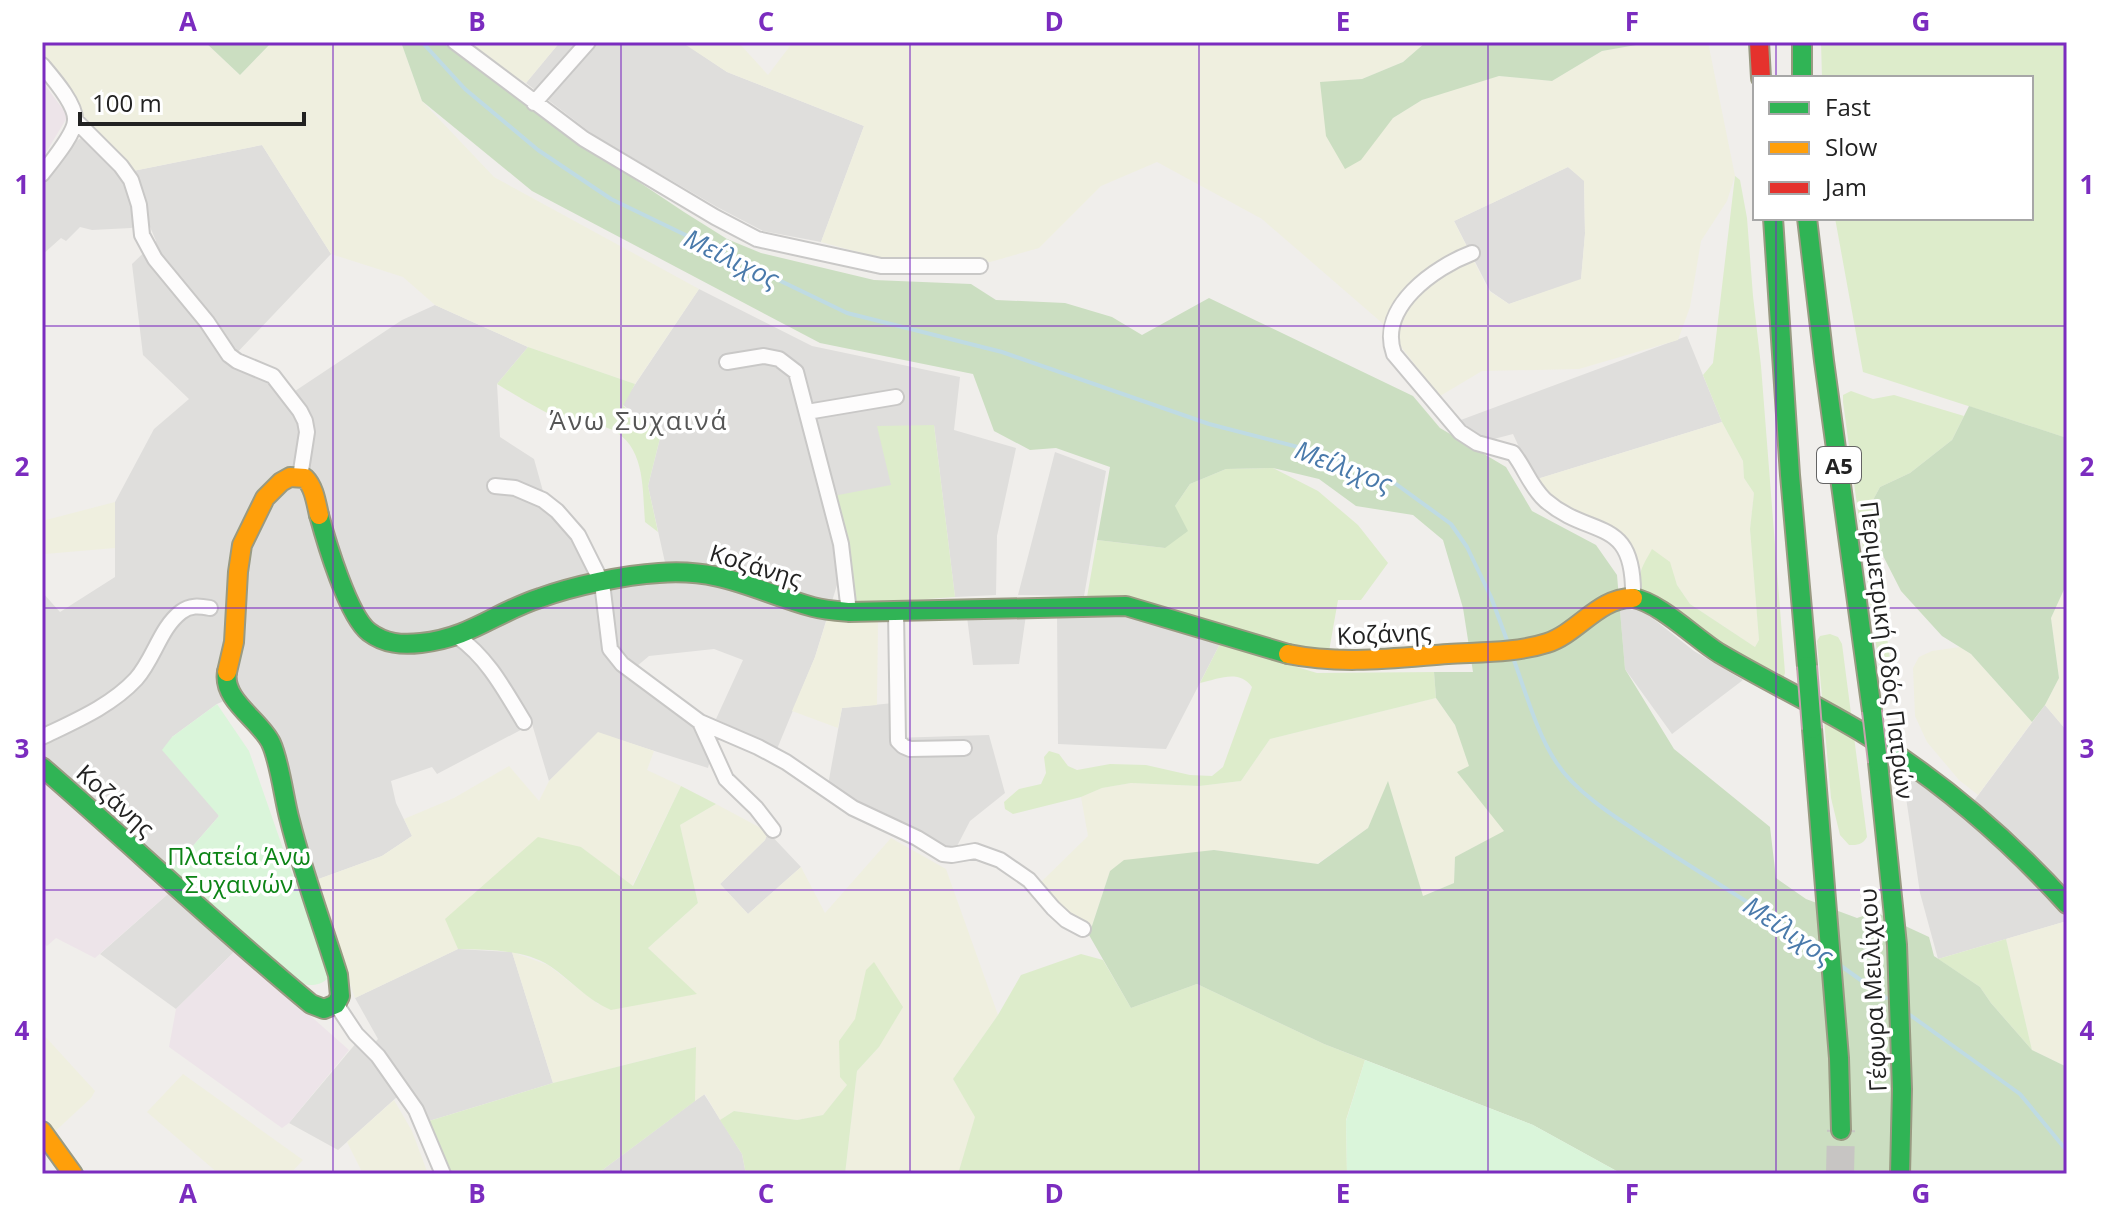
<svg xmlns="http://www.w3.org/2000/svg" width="2109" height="1216" font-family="'Open Sans',sans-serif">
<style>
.residential{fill:#dfdedc}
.industrial{fill:#ede4e9}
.farmland{fill:#efefdf;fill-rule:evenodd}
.grass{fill:#ddeccb}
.forest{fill:#cbdec1}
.park{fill:#daf5da}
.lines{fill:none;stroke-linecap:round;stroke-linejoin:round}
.stream{stroke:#bfdbe3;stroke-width:4}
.highway-tunnel{stroke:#c7c5c3;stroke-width:28;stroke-dasharray:28 14;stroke-linecap:butt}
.street-casing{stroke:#c9c8c7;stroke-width:18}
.fast-casing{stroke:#999a82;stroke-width:22}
.slow-casing{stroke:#999a82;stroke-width:22}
.jam-casing{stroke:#999a82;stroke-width:22}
.street{stroke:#fdfcfc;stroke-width:14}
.fast{stroke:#30b455;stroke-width:18}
.slow{stroke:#ff9f0a;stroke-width:18}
.jam{stroke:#e5322d;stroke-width:18}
.fast-bridge-casing{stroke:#c5a2ac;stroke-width:22;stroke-linecap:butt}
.fast-bridge{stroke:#30b455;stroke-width:18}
.grid{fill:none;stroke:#7b2cbf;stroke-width:2;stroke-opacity:0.55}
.labels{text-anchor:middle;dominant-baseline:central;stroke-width:7;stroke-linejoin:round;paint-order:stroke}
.shield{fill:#fff;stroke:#646464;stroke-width:2}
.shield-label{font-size:22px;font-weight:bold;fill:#222}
.street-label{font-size:24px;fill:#222;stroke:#fff}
.park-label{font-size:24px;fill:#0c8416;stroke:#fff}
.water-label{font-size:26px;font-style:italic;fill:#4a7aab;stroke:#fff}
.neighbourhood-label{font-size:26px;letter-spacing:2px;fill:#555;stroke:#fff}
.neatline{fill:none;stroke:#7b2cbf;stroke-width:3}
.grid-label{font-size:26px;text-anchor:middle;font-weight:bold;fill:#7b2cbf}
</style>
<rect width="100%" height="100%" fill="#f0eeeb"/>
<!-- residential -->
<path class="residential" d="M560,42H689L687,45L727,72L864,126L821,242L763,231L717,207L595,136L526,83Z
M89,133L128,172L262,145L331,254L233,357L289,395L402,320L435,305L528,347L497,384L500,437L534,459L548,509L558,518L587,558L594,589L668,576L648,486L661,434L623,405L630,392L699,289L812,346L960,377L954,430L1016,448L997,536L996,595L955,597L934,425L891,485L831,526L839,574L837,585L815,657L777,749L716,719L743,660L714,649L649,656L630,672L689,717L713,748L708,768L598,733L549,781L532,724L437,774L432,767L391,781L396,803L412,836L382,856L313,881L294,811L279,734L237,695L217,704L172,737L219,816L171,871L42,757V592L60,612L115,577V502L154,429L189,399L143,355L132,264L156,241L148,222L131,228L92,230L80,227L66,241L61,238L42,255V188L65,151L73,143Z
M1568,167L1584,180L1585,234L1581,280L1509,304L1490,291L1454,221Z
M1687,336L1722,422L1534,480L1513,434L1490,440L1470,433L1458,421Z
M1055,452L1106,471L1084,596L1018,595Z
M1027,608L1019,664L973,665L966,609Z
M1626,609L1640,610L1646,613L1694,651L1743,680L1672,734L1625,669L1620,611Z
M1057,612L1134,613L1223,638L1166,749L1058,744Z
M894,703L893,738L989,735L1005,793L970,821L955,850L850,800L828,785L842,708Z
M2045,705L2067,731V921L1938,959L1920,893L1902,770L1962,817Z
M768,832L801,867L748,914L720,884L765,840Z
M169,893L236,950L176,1009L100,954Z
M458,949L512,952L553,1083L429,1121L408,1087L338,1150L289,1123L357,1042L366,1052L378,1039L355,998Z
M704,1094L742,1154L746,1174H597Z"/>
<!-- industrial -->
<path class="industrial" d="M42,81L68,116L42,159Z
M42,781L169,893L95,958L56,938L47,946L42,942Z
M236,950L349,1050L289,1123L282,1128L169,1047L176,1009Z"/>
<!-- farmland -->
<path class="farmland" d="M42,42H205L240,75L272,42H401L422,101L494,177L699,289L635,384L528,347L435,305L403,277L331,254L262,145L128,172L89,133L81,114L42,59Z
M479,42H560L526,83L472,50Z
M691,42H738L768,75L793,42H1426L1403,62L1362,79L1321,83L1378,135L1393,118L1422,100L1458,88L1499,76L1552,81L1602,51L1653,42H1689L1691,44L1708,42L1735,176L1727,201L1701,241L1690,307L1678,340L1579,369L1482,371L1440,396L1381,322L1262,219L1157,162L1101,186L1039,248L990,262L884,259L821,242L864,126L727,72L686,45ZM1568,167L1584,181L1585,234L1581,279L1509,304L1489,291L1454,221Z
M1722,422L1743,461L1744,478L1754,493L1750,529L1759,640L1755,647L1690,604L1677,585L1669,562L1652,550L1639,573L1633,558L1605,536L1577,526L1534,480Z
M115,502V548L45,554L42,560V521Z
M2067,583V731L2045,705L2059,678L2051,618Z
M827,619L878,620L877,705L842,708L838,728L792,711L815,657Z
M1960,647L1971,654L2032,722L1978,795L1959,780L1927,742L1915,716L1913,668L1919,657L1932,651Z
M1436,698L1455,725L1470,767L1458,773L1505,831L1455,857L1454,883L1423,896L1388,782L1368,828L1317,864L1214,850L1110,871L1089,935L1064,914L1039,884L1088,836L1081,797L1102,788L1131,783L1199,786L1241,781L1270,739Z
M598,732L654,751L647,770L681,786L632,886L581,847L446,918L458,949L355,998L313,881L382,856L412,836L404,819L454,798L509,766L539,801L549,781Z
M716,804L768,832L765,840L720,884L748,914L801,867L825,913L891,838L946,869L998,1015L953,1079L976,1117L958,1174H845L857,1071L879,1047L856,1019L839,1041L847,1085L823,1115L797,1120L734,1111L720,1120L705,1094L695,1101V1047L553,1083L512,952L548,965L598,1004L696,994L648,948L698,903L680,825Z
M2067,921V1067L2032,1050L2006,939Z
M42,1033L95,1091L91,1098L49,1137L42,1126Z
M183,1074L303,1160L290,1174H219L147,1112Z
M394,1100L412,1131L428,1174H363L347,1142Z"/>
<!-- grass -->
<path class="grass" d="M1821,42H2067V438L1863,372L1835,218H2031V78H1822Z
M1735,176L1740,180L1747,218L1753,296L1761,366L1785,673L1782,682L1777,681L1642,592C1636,573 1643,566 1652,549L1670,562L1677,585L1690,604L1755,647L1759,640L1750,529L1754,493L1744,478L1743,461L1722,422L1703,375L1713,363Z
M528,347L635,384L623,406L661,434L648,486L658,532L645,522C642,486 646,441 605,427C593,422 581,424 569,421C549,417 516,395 497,384Z
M1851,391L1873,399L1894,395L1964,416L1952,440L1910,473L1880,487L1873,500L1876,560L1891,665L1882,672L1878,659L1843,402V395Z
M934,425L955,597L857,604L851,592L833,496L891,485L877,426Z
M1273,468L1318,491L1358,525L1388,563L1361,600H1338L1328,657L1122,599L1087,597L1097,540L1165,548L1175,506L1190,484L1226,469Z
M1830,634L1838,637L1842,644L1867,837C1862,845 1858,845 1849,845L1840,835L1831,798L1817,641L1820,636Z
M1223,638L1290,665L1317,673L1434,672L1436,698L1270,739L1241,781L1199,786L1131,783L1102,788L1081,797L1013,814L1005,809L1004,802L1019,789L1041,784L1046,773L1044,757L1049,751L1059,754L1068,766L1077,770L1110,764L1146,765L1190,775L1212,776L1223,767L1252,687C1239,669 1219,679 1200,683Z
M681,786L716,804L680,825L698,903L648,948L697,994L611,1010C587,1000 571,980 550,966C523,949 489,950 458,949L445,919L538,837L581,847L633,886Z
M2006,939L2032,1050L1991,1003L1980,987L1938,959Z
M1081,954L1103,960L1131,1008L1197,984L1324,1044L1365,1060L1346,1120L1347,1174H958L975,1117L953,1079L998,1015L1021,975Z
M874,962L903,1007L879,1047L857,1071L845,1174H746L742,1154L720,1120L734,1111L797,1120L823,1115L847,1085L840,1077L839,1041L855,1019L866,970Z
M696,1047L695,1101L597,1174H449L429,1121L553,1083Z"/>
<!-- forest -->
<path class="forest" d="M205,42H272L240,75Z
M401,42H442L609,162L684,212L727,239L761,253L874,280L971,284L996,300L1065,303L1112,317L1142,335L1209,298L1413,396L1440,428L1506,467L1532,511L1596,545L1617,575L1625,669L1674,749L1770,827L1776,878L1806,899L1857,918L1875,912L1929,937L1934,956L1980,987L1991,1003L2032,1050L2067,1067V1174H1622L1533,1125L1324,1044L1197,984L1131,1008L1089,935L1110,871L1124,860L1214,850L1318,864L1368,828L1388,781L1423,896L1454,883L1455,857L1504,831L1457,772L1469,766L1455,725L1436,698L1434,672H1473L1463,608L1443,540L1413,515L1356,506L1319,479L1273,468L1226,469L1190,484L1175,506L1188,531L1165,548L1097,540L1110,467L1056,448L1030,450L994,431L973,374L820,343L532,191L422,101Z
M1426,42H1653L1602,51L1552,81L1499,76L1422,100L1393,118L1361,160L1345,169L1326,136L1320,82L1362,79L1403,62Z
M1969,406L2067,438V583L2051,618L2059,678L2045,705L2032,722L1971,654L1942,636L1901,591L1876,542L1873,500L1880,487L1910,473L1952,440Z"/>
<!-- park -->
<path class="park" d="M217,704L249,751L288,863L321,948L328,978C322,985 310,987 301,983L277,965L171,871L219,816L162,750L172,737Z
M1365,1060L1533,1125L1622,1174H1347L1346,1121Z"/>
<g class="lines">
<!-- stream -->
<path class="stream" d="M422,42L465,89L538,150L611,199L847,313L1002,352L1209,424L1325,454L1396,484L1451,524L1467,547L1491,597L1508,643
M1512,655C1525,689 1536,732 1556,762C1575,792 1615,817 1644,836C1702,875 1762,909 1818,949
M1841,966L1886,998
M1910,1015L2020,1094L2067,1151"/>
<!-- highway-tunnel -->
<path class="highway-tunnel" d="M1840,1174L1841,1130"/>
<defs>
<path id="street" d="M455,42L584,139L715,217L757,239L881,266H980
M42,65C52,77 76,104 75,120C75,134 51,162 42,174
M534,103L588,42
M75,120L121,166L131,180L139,205L142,235L155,259L207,322L229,355L237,361L273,376L300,411L305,421L307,432L300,477
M1472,253C1435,267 1377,307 1394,354L1460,432L1477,443L1513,453C1525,468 1530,486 1545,500C1591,540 1635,514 1633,598
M727,362L764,356L779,359L796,372L841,544L849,612
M807,412L896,397
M495,486L515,488L543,500L557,511L578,535L602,583L610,649L622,664L700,722L758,747L786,762L853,808L917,838L943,854L952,855L975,851L1000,860L1029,880L1053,908L1066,920L1083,929
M896,611L898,741L903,746L910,749L964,748
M458,637C488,658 505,691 524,722
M700,722L726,779L756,808L773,830
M42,737C75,721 111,706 136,679C154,659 160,628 181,612C190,605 199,606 210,608
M336,1004L356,1034L378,1056L416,1110L443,1174"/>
<path id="fast" d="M1802,42V78
M1773,218L1790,475L1807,666
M1807,218L1824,361L1872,711
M319,515C326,541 348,616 369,632C385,644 402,645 421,643C470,638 496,612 540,598C573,586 624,575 659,573C723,568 755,591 813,607C824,610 837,611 849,612L1126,606L1288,654
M1633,598C1659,602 1695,638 1719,653C1768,682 1819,706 1868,736C1942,782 2008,839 2067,904
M1812,729L1839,1058L1841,1130
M1878,762L1897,945L1902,1089L1900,1174
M42,767C132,845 219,928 311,1004L324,1009L336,1004L340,996L338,975C322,924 303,873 290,821C284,800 280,762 271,743C260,720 222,700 227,672"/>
<path id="slow" d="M1288,654C1341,665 1395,658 1448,654C1480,652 1516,653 1547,643C1578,633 1599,597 1633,598
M227,672L234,642L238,572L242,545L265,498L281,482L290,477L305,478C314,487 316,502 319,515
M42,1131L73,1174"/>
<path id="jam" d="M1759,42L1761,78"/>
</defs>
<!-- street casing -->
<use href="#street" class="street-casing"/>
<!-- fast casing -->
<use href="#fast" class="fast-casing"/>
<!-- slow casing -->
<use href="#slow" class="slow-casing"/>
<!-- jam casing -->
<use href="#jam" class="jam-casing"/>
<!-- street -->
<use href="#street" class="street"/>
<!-- fast -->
<use href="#fast" class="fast"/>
<!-- slow -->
<use href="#slow" class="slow"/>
<!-- jam -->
<use href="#jam" class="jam"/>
<defs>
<path id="fast-bridge" d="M1807,666L1812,729
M1872,711L1878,762"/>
</defs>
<!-- fast-bridge casing -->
<use href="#fast-bridge" class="fast-bridge-casing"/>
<!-- fast-bridge -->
<use href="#fast-bridge" class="fast-bridge"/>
</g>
<!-- grid -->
<path class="grid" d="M333,42V1174M621,42V1174M910,42V1174M1199,42V1174M1488,42V1174M1776,42V78M1776,218V1174M42,326H2067M42,608H2067M42,890H2067"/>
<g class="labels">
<!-- shield labels -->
<rect class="shield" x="1817" y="447" width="44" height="36" rx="6"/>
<g class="shield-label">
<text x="1839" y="465">Α5</text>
</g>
<!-- street labels -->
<g class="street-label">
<text transform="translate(756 565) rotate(17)">Κοζάνης</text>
<text transform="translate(1384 633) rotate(-3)">Κοζάνης</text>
<text transform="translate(1888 650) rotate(83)">Περιμετρική Οδός Πατρών</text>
<text transform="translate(116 800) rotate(42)">Κοζάνης</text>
<text transform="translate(1872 990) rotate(-93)">Γέφυρα Μειλίχιου</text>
</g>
<!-- park labels -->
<g class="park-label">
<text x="239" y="855">Πλατεία Άνω<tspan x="239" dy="28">Συχαινών</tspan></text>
</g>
<!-- water labels -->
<g class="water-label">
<text transform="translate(732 258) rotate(26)">Μείλιχος</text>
<text transform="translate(1344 466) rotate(21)">Μείλιχος</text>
<text transform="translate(1789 930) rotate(34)">Μείλιχος</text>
</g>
<!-- neighbourhood labels -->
<g class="neighbourhood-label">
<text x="639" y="420">Άνω Συχαινά</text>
</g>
</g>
<!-- border -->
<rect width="2109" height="1216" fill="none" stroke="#ffffff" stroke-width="88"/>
<!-- legend -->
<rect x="1753" y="76" width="280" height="144" fill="#ffffff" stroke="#a7a7a7" stroke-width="2"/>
<rect x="1769" y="102" width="40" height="12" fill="#30b455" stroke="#a7a7a7" stroke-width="2"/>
<text x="1825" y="116" font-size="24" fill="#222222">Fast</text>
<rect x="1769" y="142" width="40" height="12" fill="#ff9f0a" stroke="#a7a7a7" stroke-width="2"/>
<text x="1825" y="156" font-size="24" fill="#222222">Slow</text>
<rect x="1769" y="182" width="40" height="12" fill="#e5322d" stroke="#a7a7a7" stroke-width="2"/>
<text x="1825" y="196" font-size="24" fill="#222222">Jam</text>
<!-- scale -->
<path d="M80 112v12h224v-12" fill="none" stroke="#222222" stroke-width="4"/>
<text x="92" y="112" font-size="24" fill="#222222" stroke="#ffffff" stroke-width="6" paint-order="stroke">100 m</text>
<rect x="44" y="44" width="2021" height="1128" class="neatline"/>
<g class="grid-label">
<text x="188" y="31">A</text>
<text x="477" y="31">B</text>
<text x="766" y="31">C</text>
<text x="1054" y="31">D</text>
<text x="1343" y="31">E</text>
<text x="1632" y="31">F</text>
<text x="1921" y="31">G</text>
<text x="22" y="194">1</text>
<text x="2087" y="194">1</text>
<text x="22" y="476">2</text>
<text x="2087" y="476">2</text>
<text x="22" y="758">3</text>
<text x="2087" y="758">3</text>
<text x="22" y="1040">4</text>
<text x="2087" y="1040">4</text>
<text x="188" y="1203">A</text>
<text x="477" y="1203">B</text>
<text x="766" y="1203">C</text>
<text x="1054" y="1203">D</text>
<text x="1343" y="1203">E</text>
<text x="1632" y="1203">F</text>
<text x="1921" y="1203">G</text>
</g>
</svg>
